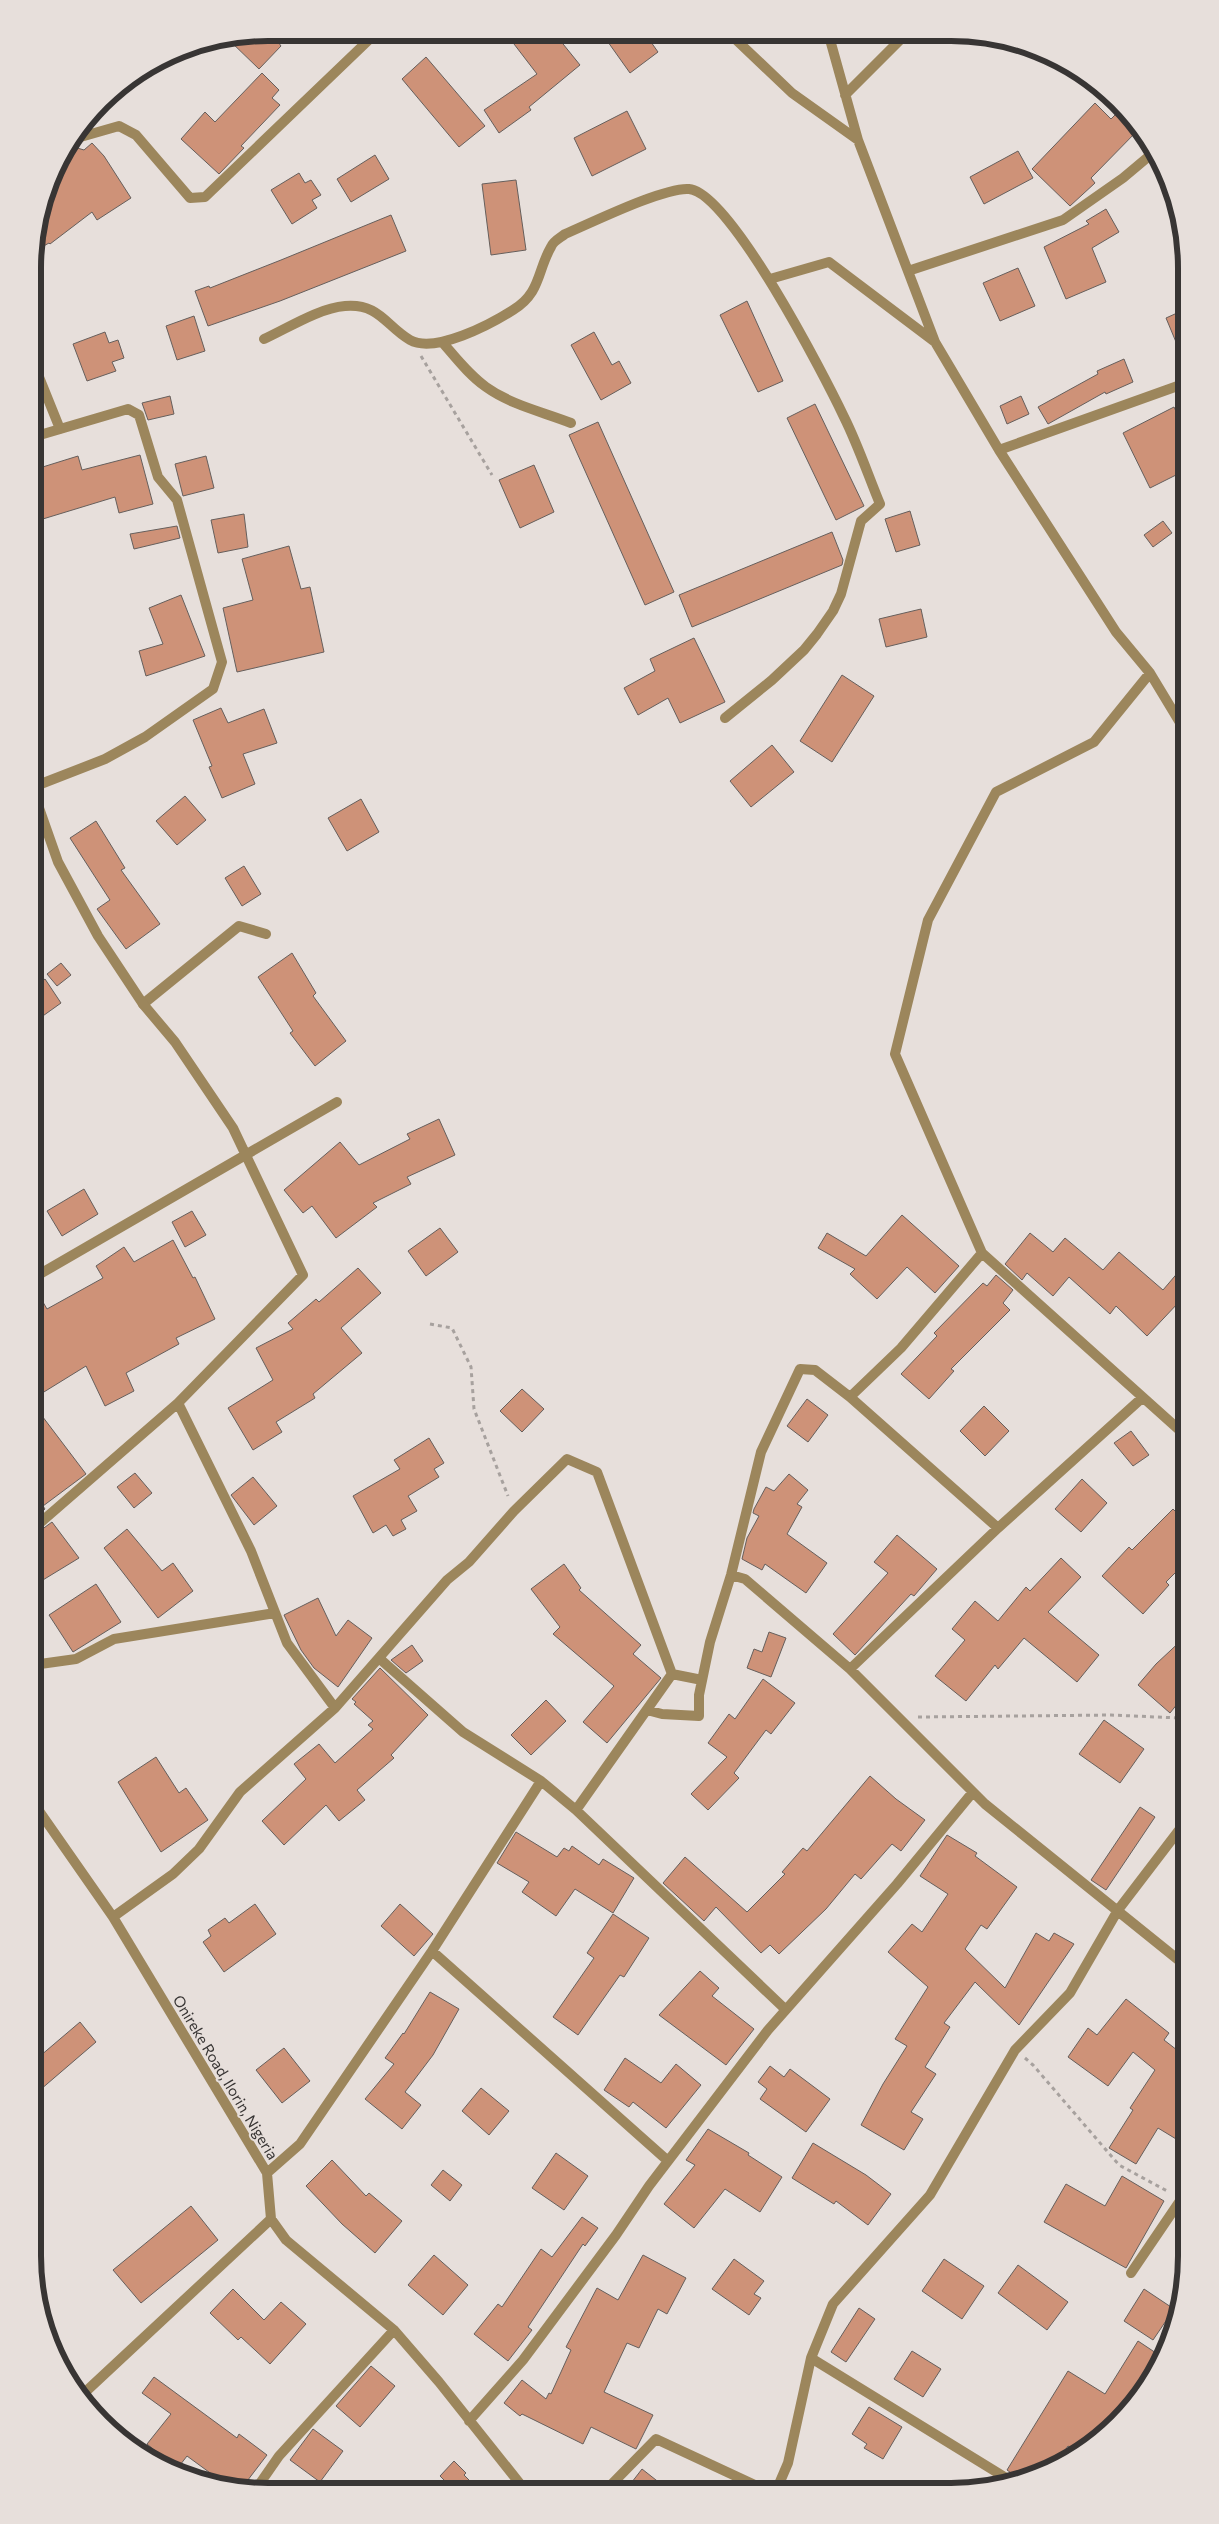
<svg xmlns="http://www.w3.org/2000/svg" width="1219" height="2524" font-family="Commissioner,sans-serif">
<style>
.building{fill:#ce9278;stroke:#665f5c}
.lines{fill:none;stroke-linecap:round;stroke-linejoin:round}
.path{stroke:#a7a19e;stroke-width:3;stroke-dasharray:4 4;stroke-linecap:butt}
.service{stroke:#9c865c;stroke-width:10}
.minor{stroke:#9c865c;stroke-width:10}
.labels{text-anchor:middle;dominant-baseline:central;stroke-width:4;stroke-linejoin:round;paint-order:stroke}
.street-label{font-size:15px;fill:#383534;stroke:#e7dfdb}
.rim{fill:none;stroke:#383534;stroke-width:6}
</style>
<rect width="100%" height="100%" fill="#e7dfdb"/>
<!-- building -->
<path class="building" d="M269,32L288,33L278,42L281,46L259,69L229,40Z
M526,34H555L580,65L529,107L531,110L499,133L484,110L537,74L514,44Z
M603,35H646L658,52L630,73Z
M426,57L485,126L459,147L402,79Z
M262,73L279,90L272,98L280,105L241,146L244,148L219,174L181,139L205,112L215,122Z
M1095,103L1111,119L1121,109L1139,129L1091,178L1095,183L1070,206L1032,169Z
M627,111L646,149L592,176L574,138Z
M92,143L104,156L131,198L97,220L92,212L50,244L49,243L33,252L57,164L74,147L84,150Z
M1018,151L1033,178L984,204L970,177Z
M375,155L389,179L351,202L337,179Z
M299,173L305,183L311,180L321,195L312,200L317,208L292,224L271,190Z
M516,180L526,250L491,255L482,184Z
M1106,209L1119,232L1092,248L1106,282L1066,299L1044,247L1089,224L1086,221Z
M391,215L406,251L280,301L208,326L195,291L209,286L210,288L281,260Z
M1018,268L1035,306L1000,321L983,283Z
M747,301L783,381L758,392L720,315Z
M1186,309V366L1166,318Z
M194,316L205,351L177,360L166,326Z
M105,332L109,343L118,340L124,358L112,362L116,371L87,381L73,344Z
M594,332L612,365L619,361L631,383L601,400L571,345Z
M1124,359L1133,382L1106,394L1105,392L1048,424L1038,407L1098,374L1097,371Z
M170,396L174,414L148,420L142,403Z
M1021,396L1029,414L1007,424L1000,406Z
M815,404L864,506L836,520L787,418Z
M1174,407L1186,432V470L1150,488L1123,433Z
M598,422L674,592L645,605L569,435Z
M140,455L153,504L119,513L115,497L33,522V470L78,456L82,470Z
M206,456L214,488L183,496L175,464Z
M534,465L554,512L520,528L499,480Z
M910,511L920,545L896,552L885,519Z
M244,514L248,547L218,553L211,520Z
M1163,521L1172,533L1153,547L1144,535Z
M177,526L180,538L134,549L130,534Z
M832,532L843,560L842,565L692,627L679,595Z
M289,546L301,589L310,587L324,652L237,672L223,608L253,600L242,559Z
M181,595L205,656L146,676L139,651L163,644L149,608Z
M921,609L927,637L886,647L879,619Z
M694,638L725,702L680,723L668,698L638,715L624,688L655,671L650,659Z
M842,675L874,696L832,762L800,741Z
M221,708L228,723L264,709L277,743L243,754L255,784L222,798L209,767L212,766L193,720Z
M772,745L794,772L751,807L730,781Z
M185,796L206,820L177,845L156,821Z
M361,799L379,832L347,851L328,818Z
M96,821L125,868L121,870L160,924L126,949L97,909L110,900L70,838Z
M244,866L261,894L242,906L225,878Z
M292,953L316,993L313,996L346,1041L315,1066L290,1033L293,1031L258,977Z
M61,963L71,975L57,986L47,974Z
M45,979L61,1003L33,1023V988Z
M439,1119L455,1155L407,1177L411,1184L373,1203L377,1207L336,1238L312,1206L303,1213L284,1190L340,1142L359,1165L410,1139L407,1134Z
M84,1189L98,1214L62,1236L47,1211Z
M192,1211L206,1235L185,1247L172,1222Z
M902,1215L959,1266L935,1293L907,1267L877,1299L850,1274L855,1269L818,1248L827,1233L866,1256Z
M440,1228L458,1252L426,1276L408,1251Z
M1030,1233L1053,1252L1065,1238L1103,1270L1119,1252L1163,1290L1186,1263V1308L1179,1302L1147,1336L1116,1306L1110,1314L1069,1277L1053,1296L1027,1273L1022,1280L1005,1264Z
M173,1240L193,1278L195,1277L215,1319L176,1338L179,1344L126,1373L134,1391L105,1406L86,1366L39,1395L33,1383V1285L47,1309L103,1278L96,1266L124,1247L134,1262Z
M358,1268L381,1293L341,1328L362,1353L313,1394L315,1398L276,1422L282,1432L253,1450L228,1408L273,1380L256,1348L293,1329L288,1323L316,1299L319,1302Z
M996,1275L1013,1290L1003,1303L1010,1310L951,1369L954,1371L929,1399L901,1374L937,1336L934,1333L983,1283L987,1286Z
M522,1389L544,1409L522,1432L500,1411Z
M807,1399L828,1415L808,1442L787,1426Z
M33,1404L86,1474L43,1506L45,1509L33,1520Z
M984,1406L1009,1431L985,1456L960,1431Z
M1131,1431L1149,1455L1133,1466L1114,1443Z
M429,1438L444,1463L434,1469L439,1477L408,1496L417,1511L401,1520L406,1529L393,1536L386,1525L373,1533L353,1496L400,1469L394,1460Z
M135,1473L152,1493L134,1508L117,1487Z
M789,1474L808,1490L797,1504L802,1507L787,1534L827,1563L806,1593L765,1564L762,1570L742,1559L747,1538L759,1516L753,1513L754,1509L766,1487L774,1491Z
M253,1477L277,1506L254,1525L231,1495Z
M1082,1479L1107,1503L1081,1532L1055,1509Z
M1173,1509L1186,1522V1562L1166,1582L1169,1585L1143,1614L1102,1576L1129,1547L1132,1550Z
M52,1522L79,1558L33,1586V1536Z
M127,1529L162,1571L173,1563L193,1591L158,1618L104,1548Z
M897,1535L937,1569L914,1596L911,1594L855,1655L833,1634L888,1573L874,1562Z
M1061,1558L1081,1577L1048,1612L1099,1655L1077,1682L1024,1638L998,1669L995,1665L966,1701L935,1676L965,1640L952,1629L975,1601L998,1621L1026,1587L1030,1591Z
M564,1564L581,1588L579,1590L641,1645L633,1654L661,1678L607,1743L583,1722L614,1686L553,1634L560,1627L531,1589Z
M96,1584L121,1622L73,1652L49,1615Z
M318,1598L336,1636L348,1620L372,1638L338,1687L314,1668L301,1650L284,1615Z
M769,1632L786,1638L771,1677L747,1668L754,1649L762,1652Z
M1186,1636V1693L1170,1713L1138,1685L1156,1664Z
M412,1645L423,1661L406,1673L391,1660Z
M380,1668L428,1715L391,1755L394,1758L357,1790L365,1800L339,1821L326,1805L284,1845L262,1821L306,1779L294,1764L319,1744L335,1763L373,1729L368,1725L373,1721L354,1704L356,1702L352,1699Z
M763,1679L795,1703L771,1734L766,1730L734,1773L739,1778L708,1810L691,1794L727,1757L708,1743L729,1714L735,1719Z
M546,1700L566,1721L531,1755L511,1735Z
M1104,1720L1144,1749L1120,1783L1079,1754Z
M156,1757L179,1793L186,1788L208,1820L161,1852L118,1782Z
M870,1776L896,1799L925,1820L901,1851L892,1844L861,1879L855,1874L826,1909L779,1954L770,1945L761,1953L716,1907L704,1921L663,1883L685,1857L747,1912L785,1874L782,1872L803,1848L807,1851Z
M1140,1807L1155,1817L1106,1890L1091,1880Z
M516,1832L557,1857L564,1848L569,1851L572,1846L599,1865L603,1859L634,1878L613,1913L575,1889L556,1916L522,1892L529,1882L497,1863Z
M947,1835L977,1853L975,1856L1017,1887L987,1929L981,1925L965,1949L1005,1988L1036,1933L1049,1941L1054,1933L1074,1944L1019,2025L975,1982L944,2023L950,2027L925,2067L936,2074L911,2112L923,2119L904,2150L861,2125L883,2084L907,2046L895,2039L928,1987L888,1952L912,1924L922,1932L948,1894L920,1876Z
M255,1904L276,1934L224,1972L203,1942L211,1936L208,1930L225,1918L229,1923Z
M400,1904L433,1934L414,1956L381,1926Z
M613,1914L649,1938L624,1977L620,1975L578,2035L553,2017L594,1958L587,1953Z
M700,1971L719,1988L712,1996L754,2029L726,2065L659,2015Z
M430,1992L459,2009L433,2055L405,2092L421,2105L402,2129L365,2099L394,2064L385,2058L403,2033L404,2034Z
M1126,1999L1169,2033L1164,2040L1186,2057V2145L1158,2128L1136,2164L1109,2148L1133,2110L1130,2108L1155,2070L1133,2052L1108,2086L1068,2057L1088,2028L1097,2035Z
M80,2022L96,2042L33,2096V2062Z
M284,2048L310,2081L282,2103L256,2070Z
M625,2058L661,2083L676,2064L701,2085L666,2128L633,2102L629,2107L604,2090Z
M770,2066L784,2077L790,2069L830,2099L806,2132L760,2099L767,2089L758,2082Z
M481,2088L509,2111L489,2135L462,2111Z
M708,2129L749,2153L748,2155L782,2177L760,2212L725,2189L694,2228L664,2204L695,2165L686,2160Z
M813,2143L866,2175L891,2194L868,2225L836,2201L834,2204L792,2178Z
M556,2153L588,2176L564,2210L532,2188Z
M332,2160L366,2196L369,2193L402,2221L375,2253L342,2224L306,2186Z
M443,2170L462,2185L450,2201L431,2185Z
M1122,2176L1164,2201L1126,2268L1044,2222L1066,2184L1105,2206Z
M191,2206L218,2240L141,2303L113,2270Z
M582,2217L598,2228L585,2246L583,2244L528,2327L532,2330L508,2361L474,2334L498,2304L502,2307L541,2249L552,2257Z
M434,2255L468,2285L443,2315L408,2285Z
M643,2255L686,2278L667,2314L658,2309L639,2348L627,2343L604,2392L653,2415L636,2449L591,2427L583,2444L522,2414L520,2416L504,2403L522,2380L546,2399L549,2393L551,2394L571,2350L566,2347L597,2288L618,2300Z
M734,2259L764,2281L754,2294L761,2298L749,2315L712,2289Z
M944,2259L984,2286L962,2319L922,2291Z
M1018,2265L1068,2302L1047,2330L998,2293Z
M233,2289L264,2320L281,2302L306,2324L270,2364L241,2337L238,2340L210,2313Z
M1144,2289L1174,2309L1153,2340L1124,2321Z
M859,2308L875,2319L846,2362L831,2352Z
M1138,2341L1162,2357L1137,2400L1082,2452L1079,2453L1068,2446L1056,2464L1026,2479L1021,2480L1007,2470L1068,2371L1105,2394Z
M912,2351L941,2369L923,2397L894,2379Z
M371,2366L395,2386L360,2427L336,2406Z
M154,2377L237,2438L239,2434L267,2455L241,2489L228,2486L187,2456L177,2469L147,2444L171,2414L142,2393Z
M869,2407L902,2427L883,2459L864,2448L867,2444L852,2434Z
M313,2429L343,2451L320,2482L290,2460Z
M454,2461L466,2473L464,2475L479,2490H454L440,2476Z
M642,2469L670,2491H625Z"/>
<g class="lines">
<!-- path -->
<path class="path" d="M421,356L492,475
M430,1324L452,1328L471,1367L474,1409L508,1496
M918,1717L1111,1715L1179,1718L1186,1723
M1025,2058L1033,2065L1119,2165L1169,2192"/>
<!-- service -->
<path class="service" d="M264,339C288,328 319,308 345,306C379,303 386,326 410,340C435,354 491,324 513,310C541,293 537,271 551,247C553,241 560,238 565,234C591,223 664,187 689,189C730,192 825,377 844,417C858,445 868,475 880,504L861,521L841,594L833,611L817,634L804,650L772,680L725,718
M443,343C456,358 469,375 486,387C511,405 543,412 571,423
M143,1004L239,926L266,934"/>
<!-- minor -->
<path class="minor" d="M731,35L792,93L858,140
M829,36L858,140L935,342L999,450L1116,632L1150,673L1182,726L1186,729
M845,95L904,36
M77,138L119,126L136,135L190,198L205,197L376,33
M908,271L1063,220L1123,178L1154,152
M770,279L829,262L935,342
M33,362L60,429
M999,450L1186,383
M1150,673L1094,742L996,792L928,920L895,1054L982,1253L1186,1436
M33,787L105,759L145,737L213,689L222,662L177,500L158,477L139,415L128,409L33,437
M33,791L58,862L98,936L143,1004L175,1042L233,1128L303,1275L178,1403L251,1551L287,1643L335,1708
M33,1278L337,1102
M850,1397L998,1528
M33,1529L178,1403
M731,1575L745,1579L850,1669L985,1804L1186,1966
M380,1659L463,1732L541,1781L576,1810L672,1674
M33,1665L76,1659L114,1639L275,1613
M850,1669L998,1528L1142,1398
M647,1710L662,1714L699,1716V1695L710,1642L731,1575L761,1452L800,1369L815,1370L850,1397L901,1348L982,1253
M33,1794L37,1808L113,1917L267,2173L271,2219L286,2240L394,2330L439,2382L525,2490
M576,1810L785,2009
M113,1917L173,1874L199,1849L240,1792L335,1708L447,1580L469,1562L514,1511L567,1459L597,1472L672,1674L702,1680
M432,1951L668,2161
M267,2173L300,2144L432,1951L541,1781
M1131,2273L1186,2192
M811,2358L1011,2481
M81,2396L271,2219
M469,2421L523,2360L616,2235L649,2186L768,2030L897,1884L973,1792
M256,2489L279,2456L394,2330
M605,2491L656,2439L768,2491
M776,2491L788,2463L811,2358L833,2304L930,2195L1015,2050L1070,1993L1118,1910L1186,1821"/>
</g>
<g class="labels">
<!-- street labels -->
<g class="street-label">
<text transform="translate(226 2077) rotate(59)">Onireke Road, Ilorin, Nigeria</text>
</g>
</g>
<!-- crop -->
<path d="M0 0H1219V2524H0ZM268 41H951A227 227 0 0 1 1178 268V2256A227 227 0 0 1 951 2483H268A227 227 0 0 1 41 2256V268A227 227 0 0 1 268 41Z" fill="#e7dfdb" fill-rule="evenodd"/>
<path class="rim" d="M268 41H951A227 227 0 0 1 1178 268V2256A227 227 0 0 1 951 2483H268A227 227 0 0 1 41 2256V268A227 227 0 0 1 268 41Z"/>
</svg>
